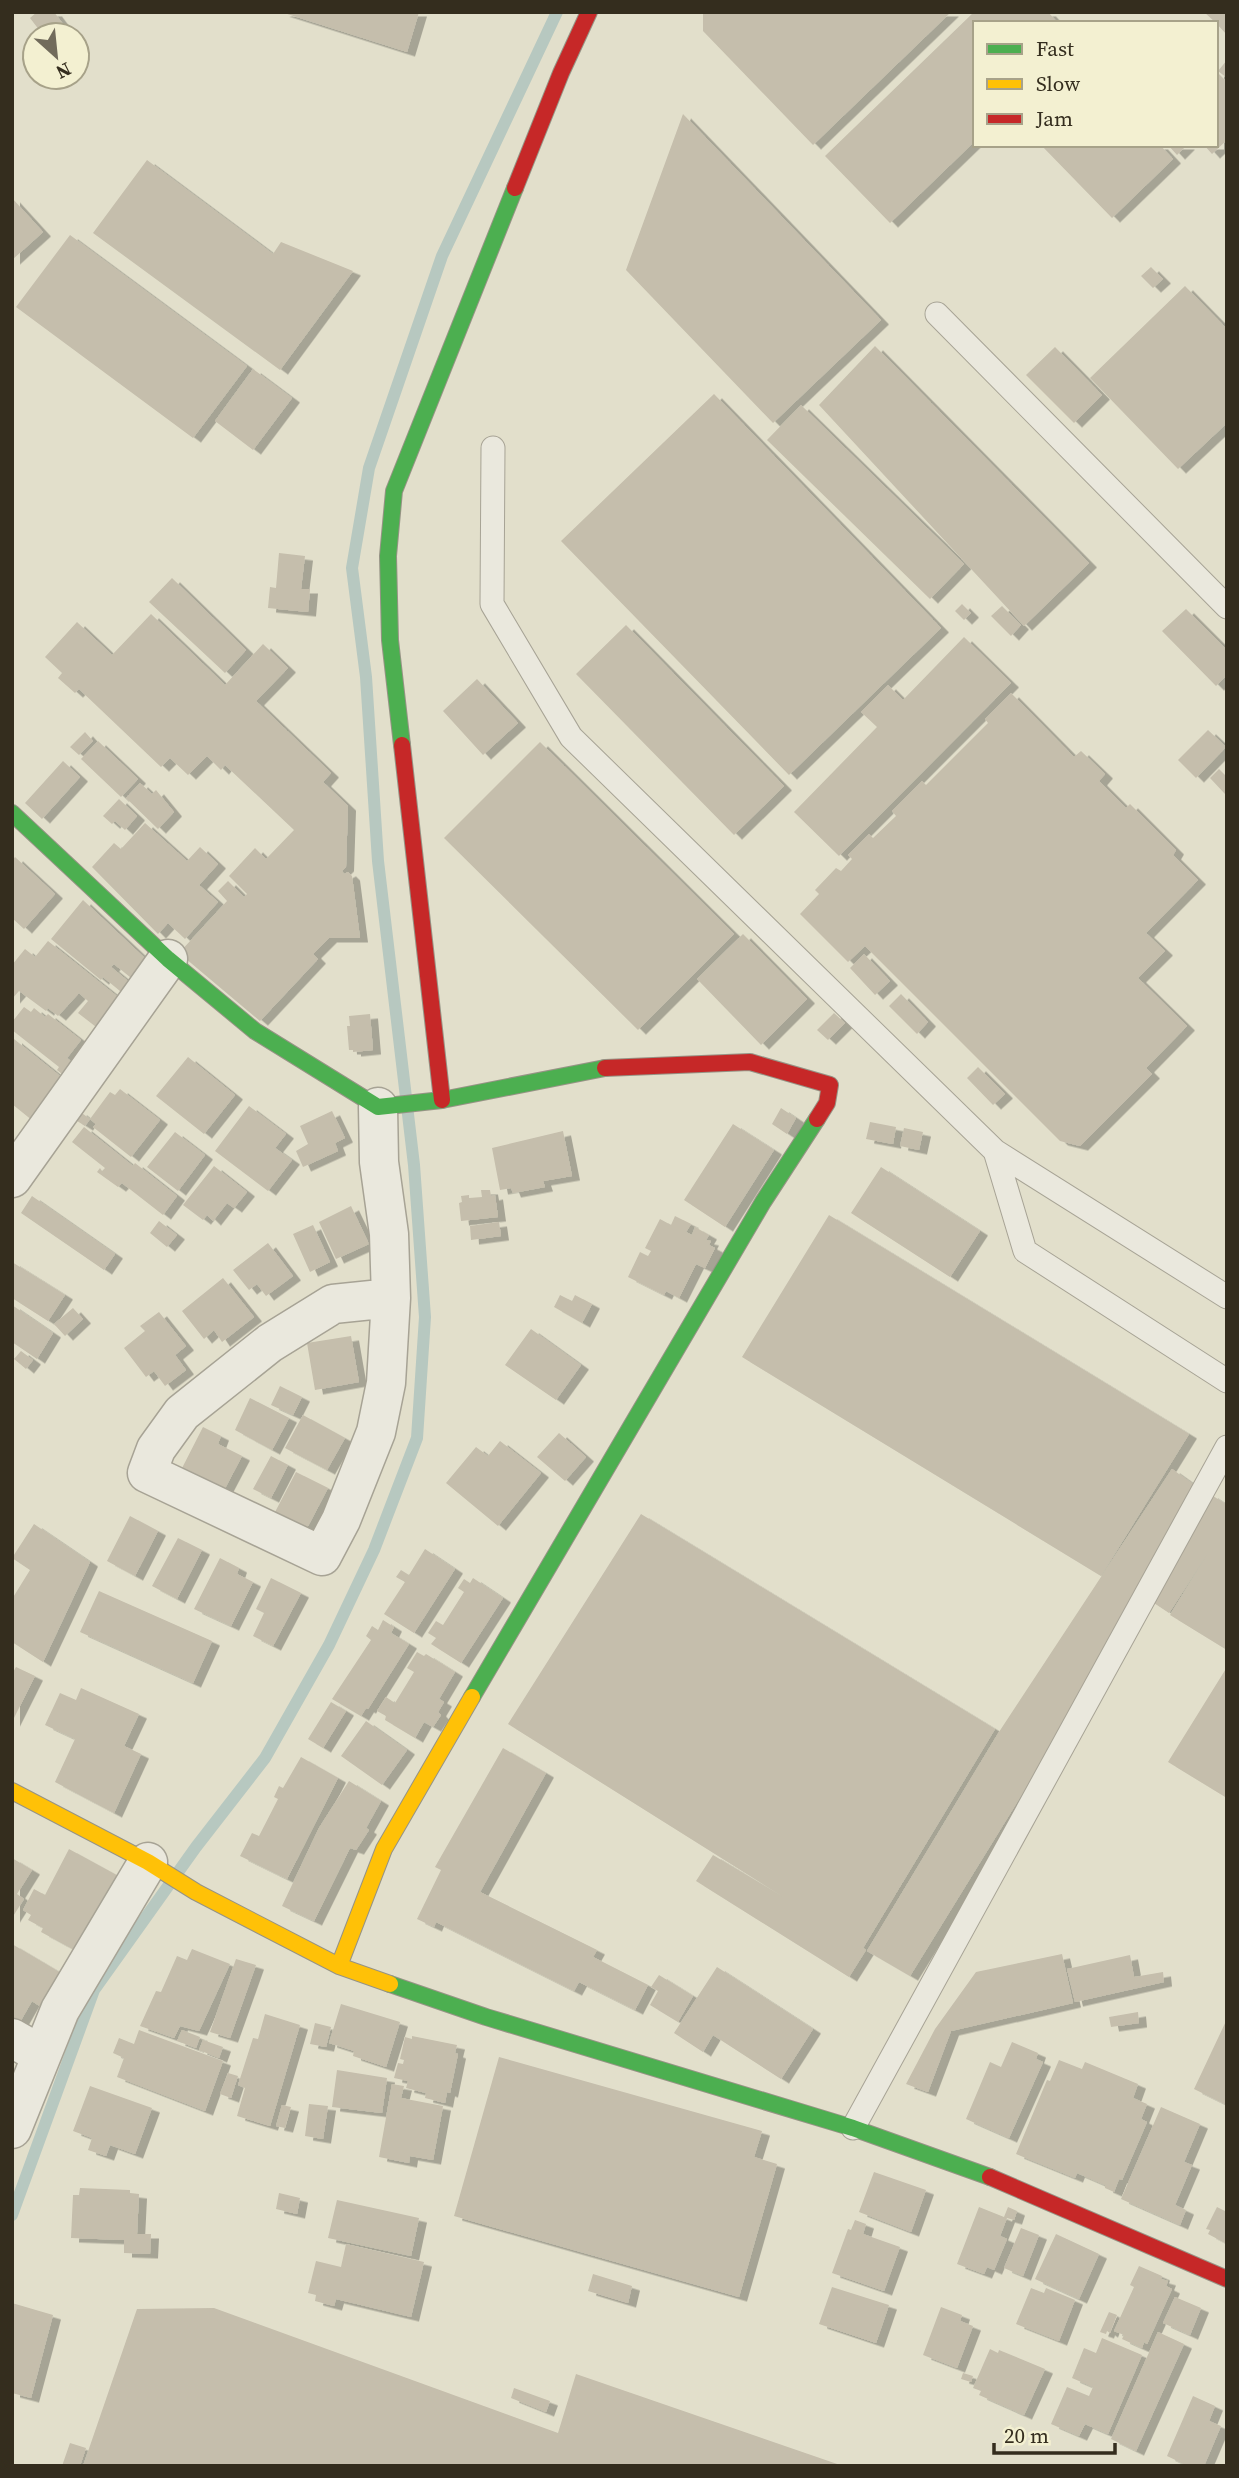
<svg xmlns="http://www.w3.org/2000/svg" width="1239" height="2478" font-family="'Source Serif 4',serif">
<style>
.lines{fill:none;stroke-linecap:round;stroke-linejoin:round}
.stream{stroke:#b7c8c0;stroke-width:12}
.building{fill:#c5beac;filter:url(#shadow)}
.lane-casing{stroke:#a7a395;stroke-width:25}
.street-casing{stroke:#a7a395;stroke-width:41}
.fast-casing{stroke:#969385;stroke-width:18}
.slow-casing{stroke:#969385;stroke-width:18}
.jam-casing{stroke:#969385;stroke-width:18}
.lane{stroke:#eae8dd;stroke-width:23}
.street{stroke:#eae8dd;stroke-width:38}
.fast{stroke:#4caf50;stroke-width:16}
.slow{stroke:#ffc107;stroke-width:16}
.jam{stroke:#c62828;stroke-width:16}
</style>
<defs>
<filter id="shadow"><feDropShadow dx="8" dy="4.5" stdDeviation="0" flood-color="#0004"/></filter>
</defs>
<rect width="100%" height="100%" fill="#e2dfcb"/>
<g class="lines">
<!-- stream -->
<path class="stream" d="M12,2215L94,1990L196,1847L265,1758L329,1645L374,1550L417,1438L425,1317L414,1165L378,861L366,677L352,568L369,468L442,256L557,12"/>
</g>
<!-- building -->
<path class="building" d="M37,12H54L63,24L49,35H43L30,18Z
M281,12H419L407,52Z
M703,12H951L813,145L703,31Z
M974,12H1048L1058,23H975V141L890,223L825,156Z
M1204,12H1227V35L1216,23Z
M1227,60V78L1218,71Z
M1216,71L1227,82V140L1212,154L1204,145H1216Z
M683,114L881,320L773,423L626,270Z
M1041,145H1160L1173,159L1112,218Z
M1168,145H1187L1177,155Z
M147,160L273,254L281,242L353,271L280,370L93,233Z
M12,198L43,232L12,260Z
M70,235L247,366L193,438L16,307Z
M1151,267L1163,279L1153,288L1141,276Z
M1185,286L1227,329V423L1178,469L1090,378Z
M875,346L1089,563L1024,626L819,405Z
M1055,347L1102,395L1074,423L1026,375Z
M253,369L292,398L253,450L215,421Z
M714,394L941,628L789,775L561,541Z
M801,405L964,564L930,599L767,440Z
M279,553L305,556L301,589H310L308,612L268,608L270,587L276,588Z
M172,578L246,650L225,673L149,602Z
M962,604L971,613L964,620L955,611Z
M1002,606L1021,625L1011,636L991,616Z
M1186,609L1227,650V675L1216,686L1162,631Z
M151,614L225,685L263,644L288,668L256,701L331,773L323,782L348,806L346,867L342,871L344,874L348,872L352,876L360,938H329L313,954L318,959L260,1021L179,953L227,901L218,891L228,881L244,897L247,894L229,876L255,848L266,859L294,830L225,765L221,770L207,756L188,775L170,758L161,767L79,689L75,693L58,678L62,673L45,657L77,622L112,655Z
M626,625L784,786L734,835L576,674Z
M964,637L1011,683L839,856L794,812L877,727L861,712L888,685L903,700Z
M477,679L518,723L483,755L443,711Z
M1011,693L1074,757L1081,751L1105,774L1099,781L1126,808L1130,804L1176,850L1173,855L1198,880L1146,933L1165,951L1138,978L1187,1026L1146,1068L1152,1074L1080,1146L1060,1141L865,946L848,962L800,914L819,894L815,890L836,868L841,871L852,859L848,855L869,834L873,838L896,816L892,811L922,781L926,785L988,723L985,719Z
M1208,730L1226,747L1196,778L1178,760Z
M85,732L93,741L79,755L70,747Z
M98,741L138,779L121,797L81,759Z
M540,742L734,934L638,1030L444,838Z
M63,761L80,777L42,819L25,803Z
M1219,769L1227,777L1225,794L1210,778Z
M140,783L152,794L156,790L174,812L158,829L126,798Z
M119,799L137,816L125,830L115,821L112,824L103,816Z
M145,823L187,861L200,847L218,864L199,885L218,902L185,939L168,923L158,934L92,867L114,843L121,849Z
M15,857L55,894L24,929L12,918V861Z
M83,900L151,964L136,982L114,964L111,967L134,986L126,996L103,977L101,980L51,939Z
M743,934L807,999L761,1045L697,979Z
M48,941L123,1001L100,1030L78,1013L88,1001L79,993L58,1016L48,1008L46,1011L19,991L12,999V965L25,949L35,957Z
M864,954L890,981L875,995L850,968Z
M901,994L928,1022L917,1034L889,1006Z
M24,1007L31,1012L34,1008L45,1017L48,1014L81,1040L67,1058L78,1067L68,1079L57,1070L59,1067L12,1030V1022Z
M834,1013L845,1023L828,1040L817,1030Z
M370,1014L373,1050L353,1052V1050H349L347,1026H350L349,1016Z
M14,1039L65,1080L33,1121L12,1104Z
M188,1057L235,1095L204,1134L156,1096Z
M978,1067L1005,1094L993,1105L967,1078Z
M120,1089L160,1120L131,1157L93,1127L96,1124L90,1119L110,1092L115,1095Z
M249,1106L286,1134L275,1148L292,1160L268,1191L215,1151Z
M781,1108L796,1118L787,1134L772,1124Z
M79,1111L90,1119L85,1126L74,1119Z
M332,1111L345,1138L335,1143L338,1151L303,1167L296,1151L308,1144L300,1126Z
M870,1122L896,1127L893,1144L866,1139Z
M733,1124L774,1150L725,1227L684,1200Z
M84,1127L133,1166L135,1163L177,1196L163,1215L122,1183L118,1187L97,1172L100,1168L102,1171L105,1168L72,1142Z
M904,1128L923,1132L919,1150L900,1146Z
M563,1131L572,1176L543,1181L545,1187L513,1193L511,1188L500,1190L492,1148Z
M175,1132L205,1155L178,1191L147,1167Z
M214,1166L247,1192L234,1208L227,1203L213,1221L207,1215L203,1220L183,1205Z
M881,1167L980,1231L950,1277L851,1213Z
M481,1190H490L491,1196L495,1195L498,1217L461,1221L459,1203L462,1202L461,1196L469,1195V1198L482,1197Z
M32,1196L115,1254L104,1270L21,1213Z
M351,1206L369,1244L336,1259L319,1222Z
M829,1215L1189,1434L1101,1576L742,1357Z
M675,1216L691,1224L686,1232L692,1235L695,1227L709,1235L706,1240L711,1241L709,1245L715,1248L705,1268L696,1264L679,1298L666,1291L664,1295L628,1277L640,1252L648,1256L651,1251L645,1248L660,1219L671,1225Z
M159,1221L177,1235L167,1247L150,1233Z
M499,1222L501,1236L471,1240L470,1226Z
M313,1225L330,1262L310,1272L293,1234Z
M268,1243L293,1276L266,1296L257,1284L249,1290L233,1270Z
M12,1262L65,1295L48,1321L12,1298Z
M223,1278L254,1317L222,1342L214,1330L204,1339L182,1311Z
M560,1295L572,1301L575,1295L592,1304L582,1323L554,1307Z
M12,1305L53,1333L37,1359L12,1342Z
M73,1308L83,1319L65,1336L54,1324Z
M159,1312L186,1346L175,1355L186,1370L165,1386L154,1371L146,1377L124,1348L145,1331L140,1326Z
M531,1329L581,1365L556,1400L505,1365Z
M351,1336L359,1382L315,1390L307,1343Z
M21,1351L33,1360L26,1369L14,1359Z
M280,1386L302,1397L293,1415L271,1405Z
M250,1398L289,1418L272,1450L235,1430Z
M303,1415L345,1438L327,1470L285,1448Z
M203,1427L221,1436L218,1444L242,1456L221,1496L179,1474Z
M559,1433L586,1457L565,1481L537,1457Z
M500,1441L541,1473L498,1526L446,1483L476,1447L488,1456Z
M271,1456L288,1465L271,1498L253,1489Z
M1172,1469L1207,1494L910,1976L867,1951L999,1732Z
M296,1472L328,1488L306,1530L274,1514Z
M1210,1494L1227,1505V1650L1170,1615L1208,1553L1169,1613L1145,1597Z
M641,1514L995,1729L863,1948L866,1950L849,1977L696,1881L713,1855L785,1898L508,1724Z
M130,1516L158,1531L135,1576L107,1561Z
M34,1524L90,1562L43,1662L12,1642V1599L30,1570L12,1558Z
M178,1538L202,1550L177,1599L152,1586Z
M425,1549L455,1569L414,1633L384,1614L405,1582L396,1577L401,1570L409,1575Z
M220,1558L239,1568L237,1574L253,1582L231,1626L194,1609Z
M271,1578L301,1593L273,1646L253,1636L264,1613L256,1609Z
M473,1578L503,1598L461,1663L431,1644L436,1638L428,1633L436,1621L443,1625L464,1592L458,1588L464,1579L470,1583Z
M99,1591L212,1641L193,1683L80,1632Z
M383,1620L394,1627L391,1633L409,1644L368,1709L366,1708L361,1716L332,1699L371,1640L366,1636L372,1626L378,1630Z
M417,1652L424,1656L426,1654L455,1672L439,1699L444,1702L438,1712L441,1715L433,1727L424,1722L415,1738L385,1720L386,1716L377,1711L386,1697L395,1703L414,1672L407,1668Z
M16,1667L35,1676L12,1722V1674Z
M1227,1667V1798L1168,1762Z
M81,1688L139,1714L124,1746L141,1754L114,1813L55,1782L75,1739L45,1725L60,1693L76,1700Z
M331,1702L346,1711L323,1748L308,1739Z
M366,1721L407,1750L382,1785L341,1756Z
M503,1748L546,1773L480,1892L597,1950L593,1957L648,1985L635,2010L579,1982L574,1991L436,1922L434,1927L417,1919L441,1870L435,1867Z
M301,1757L338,1778L287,1879L240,1856L252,1833L259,1836L278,1799L274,1797L279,1786L283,1788Z
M349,1781L381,1801L366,1828L369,1830L356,1850L350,1848L314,1921L282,1906L319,1828Z
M69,1849L122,1878L78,1952L41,1932L43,1928L28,1920L31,1915L23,1910L34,1889L45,1895Z
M12,1858L32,1870L17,1894L24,1899L12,1918Z
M12,1944L61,1973L41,2007L32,2001L20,2022L12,2018Z
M192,1949L230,1964L199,2031L180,2026L174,2038L140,2026L156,1991L161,1992L177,1956L187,1960Z
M1062,1954L1073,2003L951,2031L928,2092L906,2084L935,2029L976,1972Z
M1130,1955L1134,1977L1163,1972L1164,1982L1075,2002L1067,1969Z
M236,1959L256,1965L230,2038L210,2032Z
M717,1967L813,2029L781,2079L713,2035L703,2052L674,2033Z
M659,1975L693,1996L678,2022L650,2005L658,1991L651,1987Z
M341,2004L400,2022L386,2067L353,2056L354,2051L329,2043Z
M1138,2012L1139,2023L1111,2027L1109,2017Z
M265,2014L300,2025L270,2126L237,2116L245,2088L238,2085L253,2038L258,2039Z
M1227,2019V2105L1194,2089Z
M315,2023L331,2027L326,2047L310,2044Z
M139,2030L223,2061L205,2111L117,2077L124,2058L113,2053L119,2038L134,2044Z
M182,2030L200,2037L196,2048L177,2041Z
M412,2036L457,2045L455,2053L458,2054L450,2093L447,2092L445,2103L425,2098L426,2093L406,2088L408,2081L394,2078L398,2063L403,2064L404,2060L400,2059L405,2037L412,2039Z
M203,2040L223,2047L219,2058L199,2050Z
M1012,2042L1038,2053L1036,2059L1043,2062L1009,2138L966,2119L990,2062L1001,2067Z
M499,2057L762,2131L754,2157L777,2164L739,2297L454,2216Z
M1059,2060L1082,2069L1085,2062L1138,2084L1133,2098L1147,2104L1141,2119L1147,2122L1122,2180L1119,2179L1114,2192L1105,2188V2185L1077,2173L1075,2178L1016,2154L1047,2080L1050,2081Z
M337,2070L387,2078L382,2113L332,2107Z
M228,2073L238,2076L231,2098L220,2094Z
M392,2084L404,2086L401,2098L443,2106L433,2160L410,2156L409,2163L379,2157Z
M90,2086L152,2108L135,2154L110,2145L106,2156L88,2150L92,2138L73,2131Z
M309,2104L328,2106L323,2139L305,2136Z
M282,2105L291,2107L285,2128L276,2126Z
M1161,2107L1200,2124L1184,2162L1192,2165L1175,2205L1186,2210L1180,2225L1121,2199Z
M874,2172L926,2190L911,2232L859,2212Z
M80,2188L130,2190V2193L139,2194L137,2234H151L150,2254L124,2253V2240L71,2238L73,2195H79Z
M279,2193L300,2198L297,2214L276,2209Z
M337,2200L419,2218L411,2256L328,2238Z
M979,2207L1004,2217L1008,2207L1017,2211L1014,2220L1007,2218L1000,2236L1007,2239L994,2270L987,2267L984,2274L957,2264Z
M1217,2207L1227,2212V2244L1208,2234L1210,2230L1206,2229Z
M855,2220L866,2224L863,2234L900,2247L884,2291L832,2273L848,2229L851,2230Z
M1021,2228L1039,2235L1023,2276L1004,2268Z
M1056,2234L1099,2254L1079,2299L1035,2279Z
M346,2244L424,2262L411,2317L336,2299L334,2306L315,2301L316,2295L308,2293L316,2261L341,2267Z
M1139,2266L1162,2276L1161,2279L1168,2281L1166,2286L1172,2289L1147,2344L1144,2342L1142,2348L1122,2339L1124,2335L1114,2331L1134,2287L1130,2285Z
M593,2274L632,2286L628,2303L588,2291Z
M832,2287L889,2305L876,2343L819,2324Z
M1031,2288L1044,2293L1046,2288L1075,2300L1059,2341L1016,2324Z
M1175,2297L1201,2308L1190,2335L1163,2323Z
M12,2303L53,2315L31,2398L12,2393Z
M941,2307L962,2315L960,2321L973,2326L957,2368L923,2355Z
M214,2308L558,2433L576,2374L843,2466H83L137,2309Z
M1109,2312L1117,2315L1110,2333L1107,2331L1106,2334L1100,2332Z
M1158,2332L1184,2344L1136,2451L1111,2439Z
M1102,2338L1142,2355L1108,2434L1085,2424L1079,2436L1051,2424L1067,2387L1089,2396L1093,2387L1072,2378L1084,2348L1096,2353Z
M990,2349L998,2353L999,2350L1045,2369L1024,2415L979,2395L981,2391L973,2388Z
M963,2373L973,2376L971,2382L961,2379Z
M514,2388L550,2401L546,2412L511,2398Z
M1193,2396L1215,2406L1209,2421L1221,2426L1204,2466H1188L1167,2456Z
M70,2443L86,2448L80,2466H62Z"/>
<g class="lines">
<defs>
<path id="lane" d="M937,314L1227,607
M493,448L492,604L571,737L995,1151L1227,1297
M995,1151L1025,1251L1227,1381
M853,2128L1227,1447"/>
<path id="street" d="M378,1107L379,1162L389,1234L391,1298L386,1383L376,1432L341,1520L322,1556L147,1473L156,1449L182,1413L270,1343L333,1304L391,1298
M12,1178L168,959
M12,2038L40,2054
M12,2129L60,2010L148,1862"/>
<path id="fast" d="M402,745L390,640L388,556L394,491L515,188
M12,813L168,959L255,1031L378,1107L442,1100L605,1068
M472,1697L763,1202L817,1119
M390,1984L486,2017L853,2128L990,2177"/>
<path id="slow" d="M12,1791L148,1862L196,1892L339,1966L390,1984
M339,1966L384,1849L472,1697"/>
<path id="jam" d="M515,188L561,73L589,12
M402,745L442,1100
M605,1068L750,1062L830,1085L827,1103L817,1119
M990,2177L1227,2279"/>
</defs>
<!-- lane casing -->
<use href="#lane" class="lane-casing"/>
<!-- street casing -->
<use href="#street" class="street-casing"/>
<!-- fast casing -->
<use href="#fast" class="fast-casing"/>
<!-- slow casing -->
<use href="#slow" class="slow-casing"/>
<!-- jam casing -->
<use href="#jam" class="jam-casing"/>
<!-- lane -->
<use href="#lane" class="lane"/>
<!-- street -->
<use href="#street" class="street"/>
<!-- fast -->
<use href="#fast" class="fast"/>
<!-- slow -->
<use href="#slow" class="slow"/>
<!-- jam -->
<use href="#jam" class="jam"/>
</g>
<!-- border -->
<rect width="1239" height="2478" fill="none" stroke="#342d1e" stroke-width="28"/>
<!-- legend -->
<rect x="973" y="21" width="245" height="126" fill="#f3f0d1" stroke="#a7a289" stroke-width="2"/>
<rect x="987" y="44" width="35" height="10" fill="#4caf50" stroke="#a7a289" stroke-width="2"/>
<text x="1036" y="56" font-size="21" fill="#342d1e">Fast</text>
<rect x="987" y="79" width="35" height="10" fill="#ffc107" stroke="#a7a289" stroke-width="2"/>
<text x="1036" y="91" font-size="21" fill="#342d1e">Slow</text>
<rect x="987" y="114" width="35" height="10" fill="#c62828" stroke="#a7a289" stroke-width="2"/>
<text x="1036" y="126" font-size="21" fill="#342d1e">Jam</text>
<!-- north arrow -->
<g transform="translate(56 56) rotate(153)"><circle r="33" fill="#f3f0d1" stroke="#a7a289" stroke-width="2"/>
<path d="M0-5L12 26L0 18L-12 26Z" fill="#716b5b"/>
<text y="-10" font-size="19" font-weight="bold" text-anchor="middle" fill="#342d1e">N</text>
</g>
<!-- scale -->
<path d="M994 2443v10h121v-10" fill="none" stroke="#342d1e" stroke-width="3.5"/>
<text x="1004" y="2443" font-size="21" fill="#342d1e" stroke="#f3f0d1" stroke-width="5" paint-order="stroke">20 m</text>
</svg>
